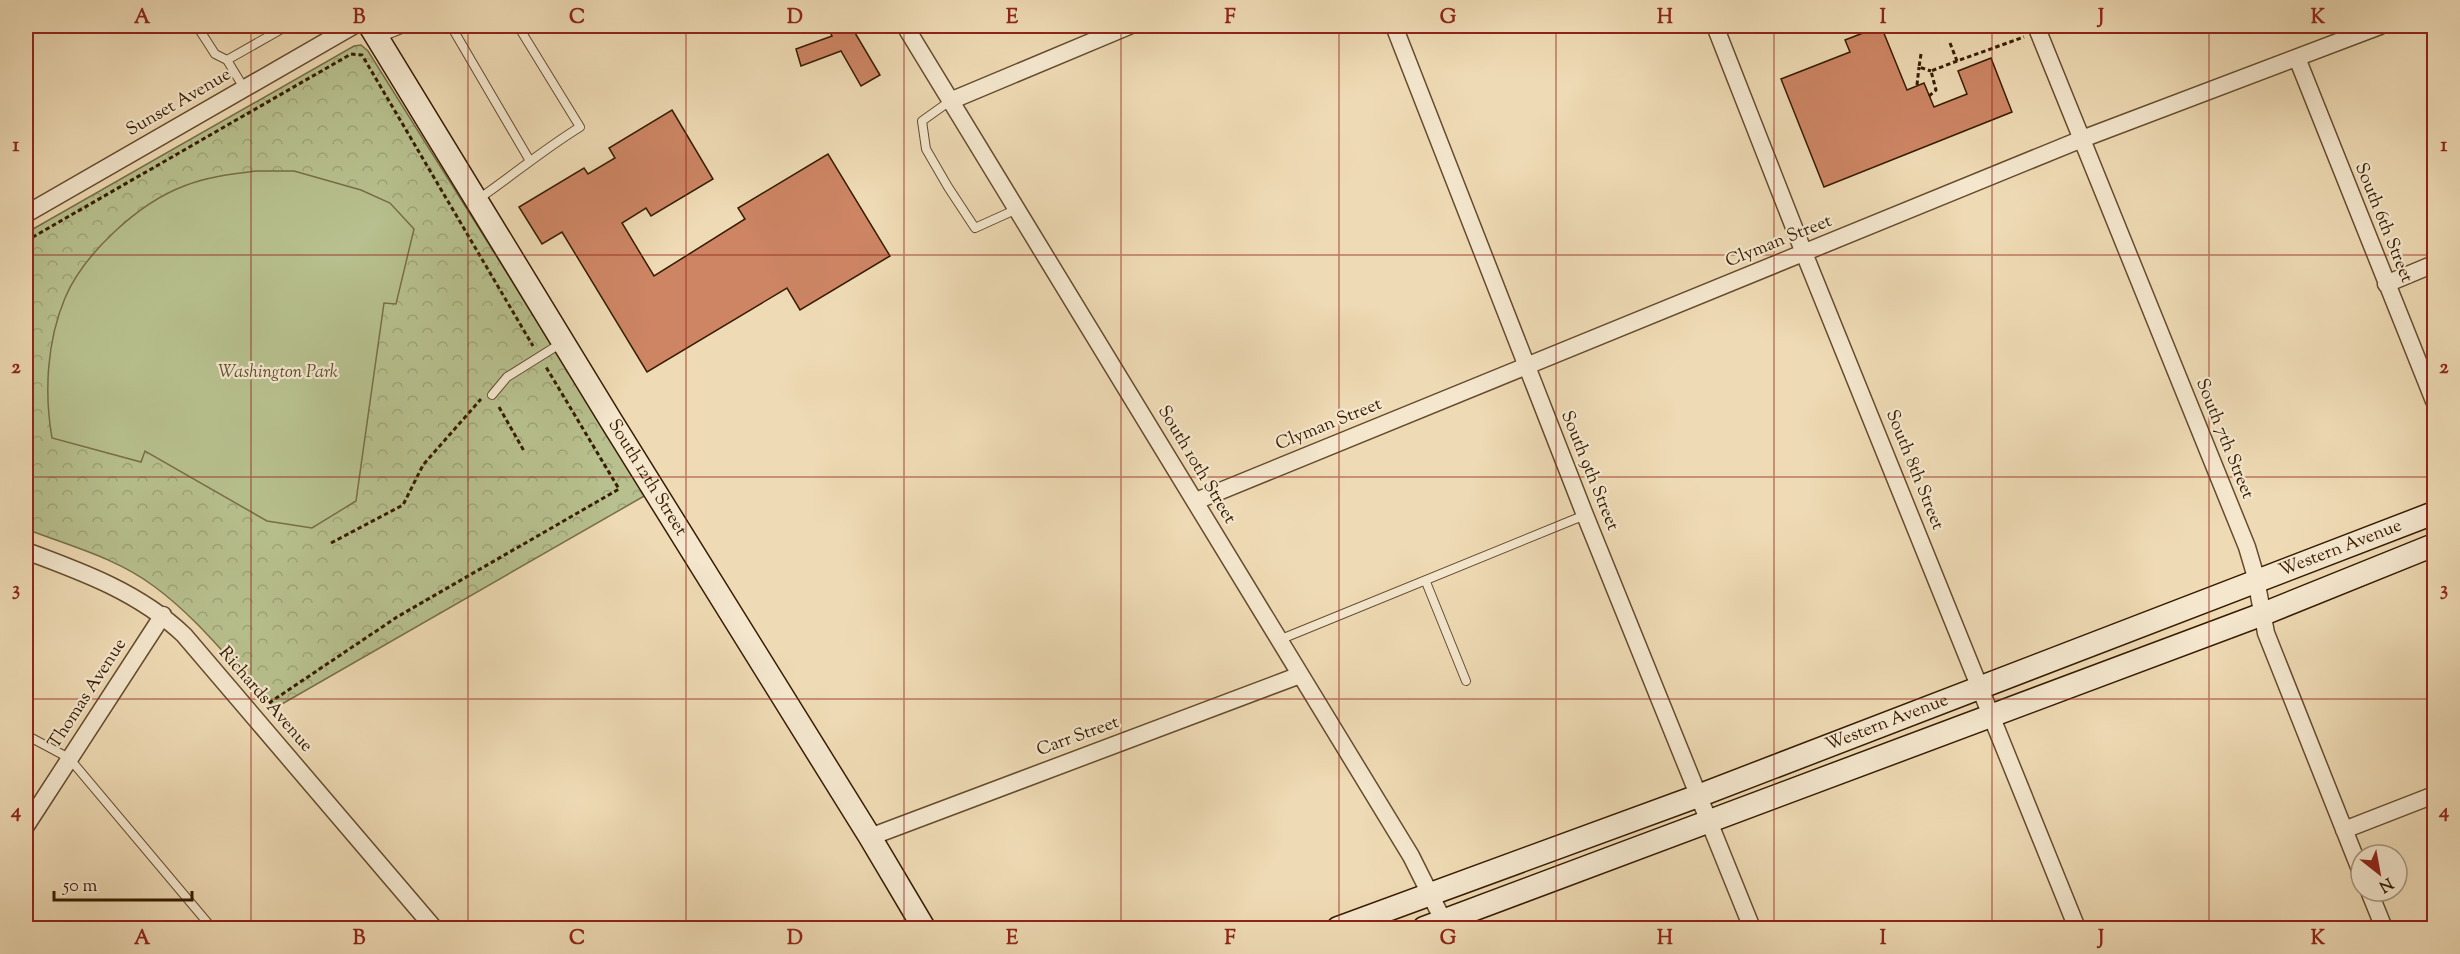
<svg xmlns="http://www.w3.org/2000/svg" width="2460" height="954" font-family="'Sorts Mill Goudy',serif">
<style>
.forest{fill:url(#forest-crowns);stroke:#776e47;stroke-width:1.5}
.garden{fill:#b7c08e;stroke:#776e47;stroke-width:1.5}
.building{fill:#cd8564;stroke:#371c00;stroke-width:1.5}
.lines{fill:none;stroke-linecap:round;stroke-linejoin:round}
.lane-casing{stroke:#654c2d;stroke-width:10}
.street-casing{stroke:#654c2d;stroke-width:19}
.secondary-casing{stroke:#371c00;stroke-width:25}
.path{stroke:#371c00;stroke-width:3;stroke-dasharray:4.5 3;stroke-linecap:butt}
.lane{stroke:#f4e7ce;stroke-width:8}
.street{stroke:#f4e7ce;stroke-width:16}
.secondary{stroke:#f4e7ce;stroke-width:22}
.grid{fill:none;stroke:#8f2418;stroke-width:1.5;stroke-opacity:0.55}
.labels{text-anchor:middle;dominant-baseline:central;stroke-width:4.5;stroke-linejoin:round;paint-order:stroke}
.street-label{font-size:18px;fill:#371c00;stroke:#f4e7ce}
.park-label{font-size:18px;font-style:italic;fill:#5d4d2b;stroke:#f4e7ce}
.neatline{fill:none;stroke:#8f2418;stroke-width:2}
.grid-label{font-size:20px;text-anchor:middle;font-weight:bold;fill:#8f2418}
</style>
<defs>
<pattern id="forest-crowns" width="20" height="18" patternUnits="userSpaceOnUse" patternTransform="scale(1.5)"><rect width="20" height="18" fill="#b7c08e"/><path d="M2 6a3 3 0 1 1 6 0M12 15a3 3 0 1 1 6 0" fill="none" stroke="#9ea479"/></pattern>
</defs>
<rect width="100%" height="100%" fill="#eedab4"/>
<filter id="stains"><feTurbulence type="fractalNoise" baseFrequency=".00333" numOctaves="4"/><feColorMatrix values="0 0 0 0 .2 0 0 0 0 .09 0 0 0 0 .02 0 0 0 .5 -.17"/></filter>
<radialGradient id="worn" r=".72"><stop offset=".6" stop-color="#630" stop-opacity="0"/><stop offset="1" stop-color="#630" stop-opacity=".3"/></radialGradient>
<!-- forest -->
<path class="forest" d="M361,45L368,51L646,495L275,708C235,668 201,621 155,587C117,558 70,546 26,529V233L354,46Z"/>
<!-- garden -->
<path class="garden" d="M256,171H294L361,190L390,203L414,229L396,304L384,303L356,501L312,528L267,521L145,451L141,462L52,438C44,392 47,341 65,298C84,253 139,203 184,186C207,177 231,174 256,171Z"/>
<!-- building -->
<path class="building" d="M827,26H851L880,75L861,86L841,51L801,66L796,49L832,36Z
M1881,26L1907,90L1924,83L1934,107L1967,94L1958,71L1991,58L2012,112L1824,187L1781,79L1850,52L1845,40Z
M672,110L713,179L651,216L646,208L622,223L654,276L745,219L738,208L828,154L890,256L800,310L787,288L647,372L562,232L542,244L519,207L584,168L588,174L615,158L609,148Z"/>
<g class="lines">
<defs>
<path id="lane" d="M197,26L215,54L227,60L244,88
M451,26L530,161
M379,38L409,26
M227,60L287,26
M950,101L922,121L926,149L948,187L975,228L1017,209
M477,200C512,176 544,149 580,127L518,26
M492,395L507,377L563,342
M1426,582L1466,681
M1279,640L1585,515
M26,735L69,758L212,928"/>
<path id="street" d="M905,26L1411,856L1447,928
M1394,26L1585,515L1752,928
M1715,26L1804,253L2077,928
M2036,26L2247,547L2255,574L2266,633L2361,872
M2297,58L2434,401
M950,101L1129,26
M26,214L353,26
M2386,284L2434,264
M1196,501L2082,139L2380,26
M26,551C83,572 140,593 184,635L434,928
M26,826L163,615
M2344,830L2434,795
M870,837L1300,675
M2369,891L2384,928"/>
<g id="secondary">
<path id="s1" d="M370,26L610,419L870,837L924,928"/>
<path id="s2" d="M1338,928L1698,796L2434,513"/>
<path d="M1424,928L2263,614L2434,545"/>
</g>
</defs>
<!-- lane casing -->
<use href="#lane" class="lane-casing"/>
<!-- street casing -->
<use href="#street" class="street-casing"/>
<!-- secondary casing -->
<use href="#secondary" class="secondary-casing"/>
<!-- path -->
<path class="path" d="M1950,43L1957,61L2024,37
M1921,54L1919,67L1931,71
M1917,85L1919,67
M1929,96L1936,90L1931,71L1957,61
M26,241L351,54L362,55L533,346
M499,407L524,451
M331,543L403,505L423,465L481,399
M269,703L397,617L619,489L546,367"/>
<!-- lane -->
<use href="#lane" class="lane"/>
<!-- street -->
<use href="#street" class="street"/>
<!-- secondary -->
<use href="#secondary" class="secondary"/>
</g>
<!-- grid -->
<path class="grid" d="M251,26V928M468,26V928M686,26V928M904,26V928M1121,26V928M1339,26V928M1556,26V928M1774,26V928M1992,26V928M2209,26V928M26,255H2434M26,477H2434M26,699H2434"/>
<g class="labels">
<!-- street labels -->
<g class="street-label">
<text transform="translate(179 103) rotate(-30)">Sunset Avenue</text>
<text transform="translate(2383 223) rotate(68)">South 6th Street</text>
<text transform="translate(1779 242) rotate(-22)">Clyman Street</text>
<text transform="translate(1329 425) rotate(-22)">Clyman Street</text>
<text transform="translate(2224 439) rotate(68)">South 7th Street</text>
<text transform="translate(1196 465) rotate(59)">South 10th Street</text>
<text transform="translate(1914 470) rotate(68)">South 8th Street</text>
<text transform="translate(1589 471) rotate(68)">South 9th Street</text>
<text stroke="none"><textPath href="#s1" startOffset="530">South 12th Street</textPath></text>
<text stroke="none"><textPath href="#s2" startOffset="1072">Western Avenue</textPath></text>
<text transform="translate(88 694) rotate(-57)">Thomas Avenue</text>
<text transform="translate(265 700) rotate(49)">Richards Avenue</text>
<text stroke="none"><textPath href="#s2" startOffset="586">Western Avenue</textPath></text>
<text transform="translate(1078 737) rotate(-20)">Carr Street</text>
</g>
<!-- park labels -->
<g class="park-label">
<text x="278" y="373">Washington Park</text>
</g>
</g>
<!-- margin -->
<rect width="2460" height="954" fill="none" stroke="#eedab4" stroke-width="66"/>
<!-- north arrow -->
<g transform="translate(2379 873) rotate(149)"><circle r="28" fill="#f4e7ce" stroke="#a8967c" stroke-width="1.5"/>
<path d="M0-4.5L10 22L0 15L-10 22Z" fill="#8f2418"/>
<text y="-9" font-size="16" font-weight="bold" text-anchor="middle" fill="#371c00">N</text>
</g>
<!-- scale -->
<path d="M54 891v9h138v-9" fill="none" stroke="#371c00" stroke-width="3"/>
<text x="63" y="891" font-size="18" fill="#371c00" stroke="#f4e7ce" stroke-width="4.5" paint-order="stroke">50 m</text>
<rect x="33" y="33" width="2394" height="888" class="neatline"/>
<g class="grid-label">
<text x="142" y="23">A</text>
<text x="359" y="23">B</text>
<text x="577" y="23">C</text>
<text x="795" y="23">D</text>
<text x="1012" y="23">E</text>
<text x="1230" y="23">F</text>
<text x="1448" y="23">G</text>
<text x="1665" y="23">H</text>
<text x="1883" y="23">I</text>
<text x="2101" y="23">J</text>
<text x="2318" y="23">K</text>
<text x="16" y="151">1</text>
<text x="2444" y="151">1</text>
<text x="16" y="373">2</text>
<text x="2444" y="373">2</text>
<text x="16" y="595">3</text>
<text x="2444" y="595">3</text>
<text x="16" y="817">4</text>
<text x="2444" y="817">4</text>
<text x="142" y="944">A</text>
<text x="359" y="944">B</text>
<text x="577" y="944">C</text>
<text x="795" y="944">D</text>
<text x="1012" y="944">E</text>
<text x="1230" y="944">F</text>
<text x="1448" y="944">G</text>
<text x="1665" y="944">H</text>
<text x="1883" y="944">I</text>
<text x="2101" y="944">J</text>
<text x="2318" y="944">K</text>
</g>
<rect width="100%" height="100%" filter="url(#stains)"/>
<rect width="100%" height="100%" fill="url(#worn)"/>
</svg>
